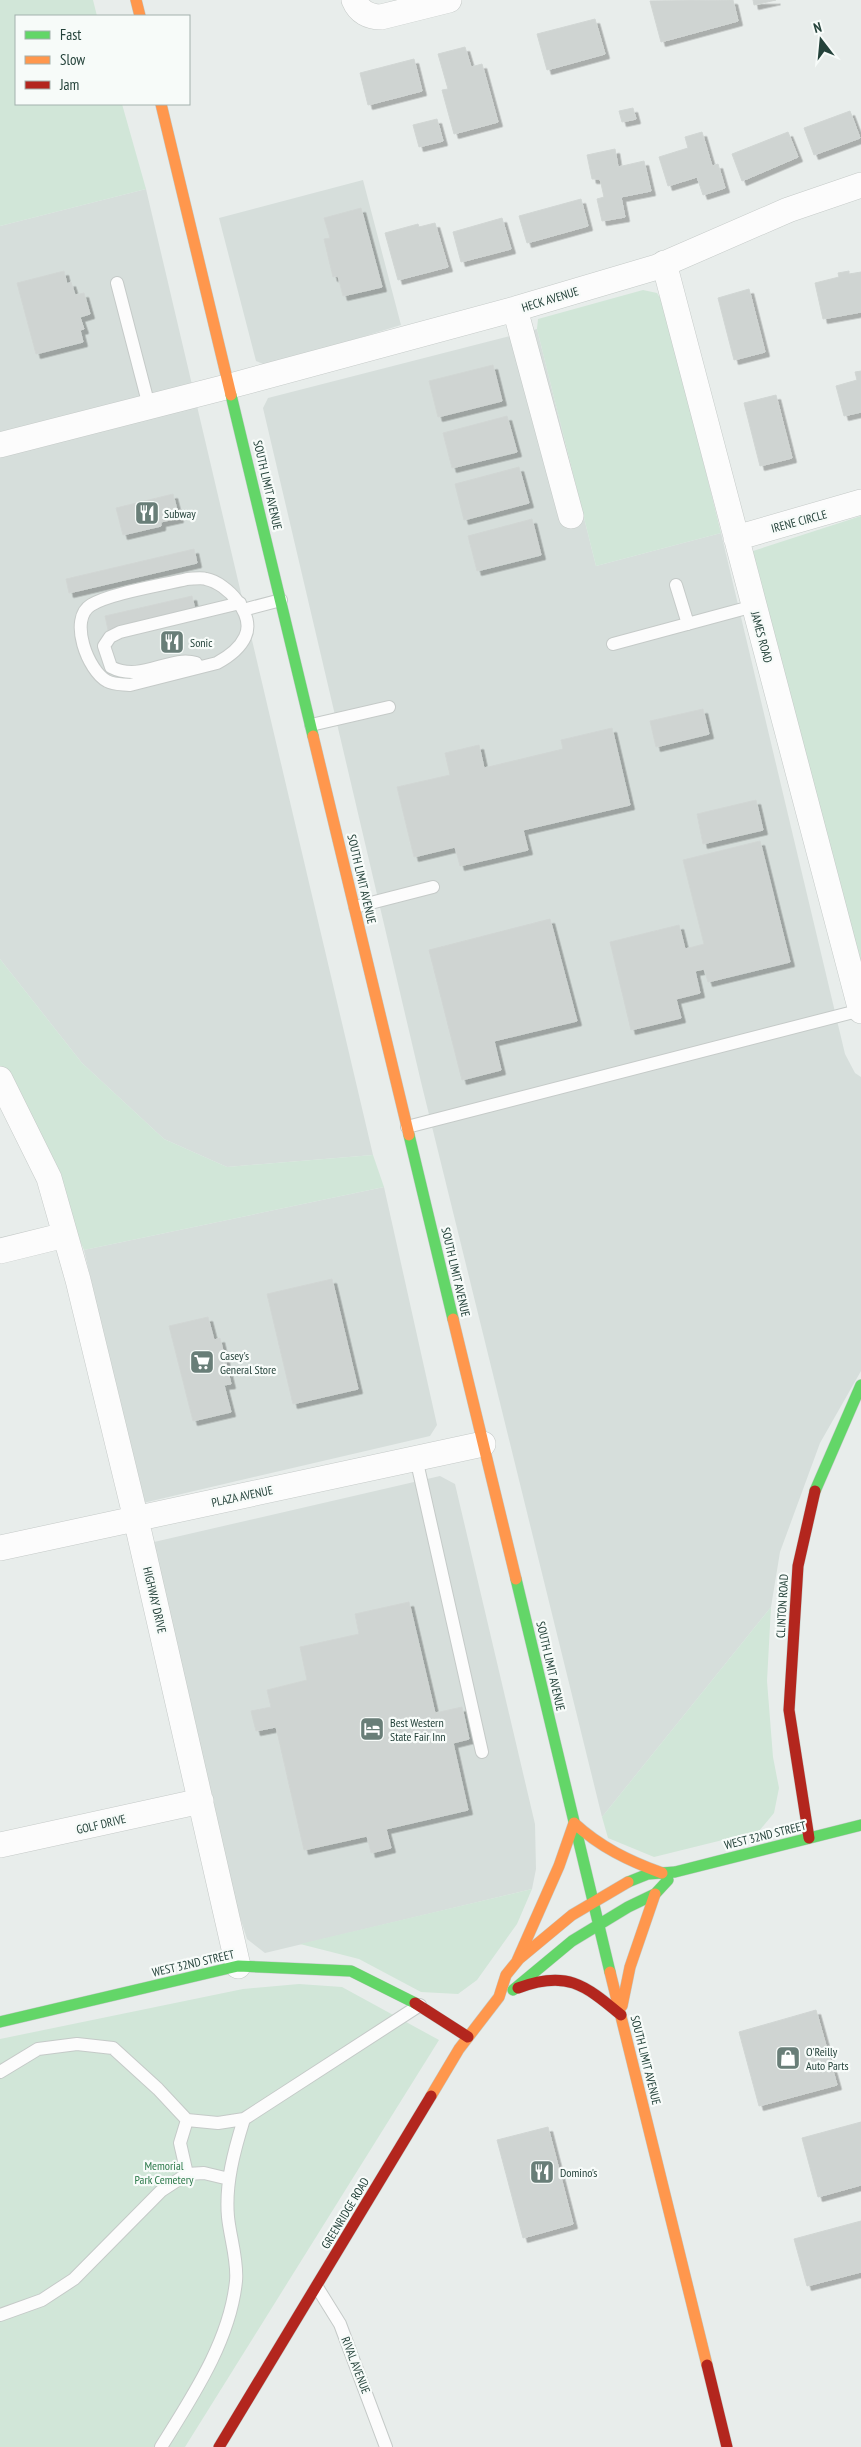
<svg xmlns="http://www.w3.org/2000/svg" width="861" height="2447" font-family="'PT Sans Narrow',sans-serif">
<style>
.built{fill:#d6dedb}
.green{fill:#d1e6d8}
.building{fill:#cfd4d2;stroke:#d1d6d4;filter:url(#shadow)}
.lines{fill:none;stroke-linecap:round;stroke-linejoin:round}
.lane-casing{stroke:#c5cac8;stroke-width:14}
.street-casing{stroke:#c5cac8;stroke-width:26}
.fast-casing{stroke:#c3cbc8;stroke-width:12}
.slow-casing{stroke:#c3cbc8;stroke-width:12}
.jam-casing{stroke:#c3cbc8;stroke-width:12}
.lane{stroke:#fcfcfc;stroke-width:12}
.street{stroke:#fcfcfc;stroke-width:25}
.fast{stroke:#63d668;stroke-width:11}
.slow{stroke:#ff974d;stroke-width:11}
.jam{stroke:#b3261e;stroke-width:11}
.labels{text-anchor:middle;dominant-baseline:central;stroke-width:4.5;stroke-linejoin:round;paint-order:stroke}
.street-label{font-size:12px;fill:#24423a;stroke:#f7fbf9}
.poi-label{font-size:12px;fill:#24423a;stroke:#f7fbf9;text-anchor:start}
.park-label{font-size:12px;fill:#2d7a4b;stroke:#f7fbf9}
</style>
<defs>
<filter id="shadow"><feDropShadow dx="4.5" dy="4.5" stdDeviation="0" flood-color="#0004"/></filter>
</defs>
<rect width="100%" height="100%" fill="#e8edeb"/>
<!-- built -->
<path class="built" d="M363,180L401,325L268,366L256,361L219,218Z
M146,189L373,1155L227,1167L164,1139L82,1063L0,959V226Z
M537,329L596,566L721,533L845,1054L855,1073L861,1077V1371L820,1443L780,1552L771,1607L602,1817L421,1082L263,408L268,398Z
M384,1187L437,1425L430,1436L143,1503L84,1250Z
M440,1476L455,1484L535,1824L536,1869L532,1889L265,1953L247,1939L238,1911L154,1542Z"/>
<!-- green -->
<path class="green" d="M0,0H93L97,16H16V104H122L146,189L0,226Z
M643,290L657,293L664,304L721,533L596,566L537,329L538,319Z
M861,516V961L853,970L750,552Z
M0,959L82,1063L164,1139L227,1167L373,1155L384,1187L84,1250L0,1066Z
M771,1607L767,1681L773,1757L779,1788L774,1813L759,1831L654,1857L608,1838L602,1817Z
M532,1889L517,1924L477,1980L458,1994L421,1992L359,1959L300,1944Z
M299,1984L342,1987L439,2040L185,2447H0V2039L243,1989Z"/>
<!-- building -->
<path class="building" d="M733,0L738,21L661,42L650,1Z
M753,0H776L754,5Z
M595,19L605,54L547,70L537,34Z
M465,47L471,67L482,64L498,122L454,134L442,90L448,89L438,54Z
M414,59L422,91L368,105L360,73Z
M633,108L636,119L622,122L619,111Z
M850,111L860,138L814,155L804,128Z
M437,119L443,141L419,147L413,125Z
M702,132L712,166L718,164L725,188L703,195L697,177L668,186L659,157L688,148L685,137Z
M788,132L798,157L742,181L732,154Z
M615,149L618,167L644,161L651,191L621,197L625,217L602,221L597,199L604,197L600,179H592L587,155Z
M581,199L588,226L527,243L519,216Z
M361,208L382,287L343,296L338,276L333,277L324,239L330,238L324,218Z
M502,218L511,249L461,262L453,232Z
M435,223L448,267L398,280L385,233L418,224L419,227Z
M64,271L67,284L71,282L75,295L84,293L90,314L80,317L84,329L80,330L83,342L36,354L17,283Z
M849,271V274L861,272V312L823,319L815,283L839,277L838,273Z
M749,289L765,352L734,360L718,298Z
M493,365L502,401L438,417L429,381Z
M861,371V412L844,416L836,386L857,380L855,372Z
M776,395L792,458L760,466L744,403Z
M507,416L517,452L452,468L443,433Z
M519,467L529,503L464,520L455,484Z
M173,494L179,518L161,522V526L123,535L116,508Z
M532,519L541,555L477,571L468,536Z
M194,549L197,563L69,593L66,579Z
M192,596L195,610L108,630L105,616Z
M703,709L709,734L656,747L650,721Z
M612,728L630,805L523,830L528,850L460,866L455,847L414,857L397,787L450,775L445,753L479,745L484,768L563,749L561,740Z
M756,800L763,830L703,844L697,814Z
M760,841L790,962L708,982L704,969L695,971L700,993L676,999L681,1018L631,1030L610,942L679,925L685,949L704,944L683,860Z
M550,919L577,1021L494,1041L501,1070L462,1080L429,950Z
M332,1279L358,1389L293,1404L267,1294Z
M208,1317L214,1340L220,1338L231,1384L224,1385L231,1412L193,1421L169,1326Z
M409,1602L435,1713L462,1707L469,1739L453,1743L468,1810L386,1829L391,1848L371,1853L367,1836L304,1850L276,1727L256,1731L251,1711L271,1707L267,1690L307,1680L300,1647L359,1634L355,1614Z
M816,2010L837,2085L759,2106L739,2032Z
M861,2122V2185L818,2197L802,2138Z
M548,2127L573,2224L523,2238L497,2140Z
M861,2221V2272L807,2286L794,2239Z"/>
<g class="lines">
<defs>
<path id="lane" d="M117,283L149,406
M187,579C193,579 201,577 206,579C227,583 256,615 245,637C240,648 228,657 217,663L130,685C122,684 114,685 107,681C88,671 68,619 91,605C111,593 163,585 187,579Z
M676,585L688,624
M243,610L281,600
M613,644L754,606
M196,663C170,655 141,683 111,667L104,646L110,637L120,632L240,603
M311,725L389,707
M355,907L433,887
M407,1127L861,1010
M416,1458L482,1752
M0,2072L38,2049L77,2044L113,2048L158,2089L187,2120L218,2123L244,2119
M187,2120L180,2143L187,2174
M317,2287L340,2324L386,2447
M0,2315L42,2300L74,2279L161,2191L187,2174L204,2173L229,2179
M161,2447C192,2397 230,2341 236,2281C238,2261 230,2237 228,2217C225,2184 234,2151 244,2119L420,2005"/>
<path id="street" d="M354,0C359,12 369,17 381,17L449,0
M664,263L861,1011
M515,309L571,516
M0,445L230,386L515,309L657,267L788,210L861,185
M736,538L861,502
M0,1079L49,1178L78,1280L136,1519L238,1966
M0,1251L65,1235
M0,1548L483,1444
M0,1845L201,1801"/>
<path id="fast" d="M231,395L313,736
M409,1135L453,1319
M815,1491L861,1385
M516,1579L610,1972
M628,1882L648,1874L675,1872L861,1825
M513,1990L572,1941L628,1907L655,1894L668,1880
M0,2022L238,1966L351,1971L415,2003"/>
<path id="slow" d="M136,0L140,16
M161,104L231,395
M313,736L409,1135
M453,1319L516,1579
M517,1961L559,1866L574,1823C600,1847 629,1861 662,1873
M610,1972L707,2365
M622,2006L630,1967L655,1894
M431,2096L459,2049L499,1997L506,1975L519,1959L572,1915L628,1882"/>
<path id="jam" d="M809,1838L789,1710L798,1566L815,1491
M518,1988C566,1970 584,1984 621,2015
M415,2003L468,2037
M707,2365L727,2447
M219,2447L431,2096"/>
</defs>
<!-- lane casing -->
<use href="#lane" class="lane-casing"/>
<!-- street casing -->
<use href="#street" class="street-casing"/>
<!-- fast casing -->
<use href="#fast" class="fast-casing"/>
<!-- slow casing -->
<use href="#slow" class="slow-casing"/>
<!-- jam casing -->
<use href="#jam" class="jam-casing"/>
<!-- lane -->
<use href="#lane" class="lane"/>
<!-- street -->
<use href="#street" class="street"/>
<!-- fast -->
<use href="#fast" class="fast"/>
<!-- slow -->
<use href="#slow" class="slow"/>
<!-- jam -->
<use href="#jam" class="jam"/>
</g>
<!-- icons -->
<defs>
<symbol id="restaurant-square" viewBox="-11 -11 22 22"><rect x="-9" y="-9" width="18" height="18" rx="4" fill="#697e78" stroke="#f7fbf9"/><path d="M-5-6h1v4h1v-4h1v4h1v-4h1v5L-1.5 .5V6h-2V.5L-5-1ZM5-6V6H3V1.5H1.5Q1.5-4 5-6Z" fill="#fff"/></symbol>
<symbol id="supermarket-square" viewBox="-11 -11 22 22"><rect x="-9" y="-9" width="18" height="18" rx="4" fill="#697e78" stroke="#f7fbf9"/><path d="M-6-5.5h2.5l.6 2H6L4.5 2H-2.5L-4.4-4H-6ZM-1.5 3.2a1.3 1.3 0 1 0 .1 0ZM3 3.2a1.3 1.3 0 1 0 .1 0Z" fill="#fff"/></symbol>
<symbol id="hotel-square" viewBox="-11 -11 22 22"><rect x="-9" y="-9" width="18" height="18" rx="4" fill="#697e78" stroke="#f7fbf9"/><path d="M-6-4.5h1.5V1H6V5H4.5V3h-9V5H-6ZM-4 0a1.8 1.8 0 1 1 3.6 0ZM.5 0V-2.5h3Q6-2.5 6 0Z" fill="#fff"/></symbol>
<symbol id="shop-square" viewBox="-11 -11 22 22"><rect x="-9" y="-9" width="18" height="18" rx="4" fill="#697e78" stroke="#f7fbf9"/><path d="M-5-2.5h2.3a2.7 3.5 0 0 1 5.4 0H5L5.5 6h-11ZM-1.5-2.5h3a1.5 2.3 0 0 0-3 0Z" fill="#fff"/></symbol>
</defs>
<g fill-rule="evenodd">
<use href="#restaurant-square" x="133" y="499" width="28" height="28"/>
<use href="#restaurant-square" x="158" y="628" width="28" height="28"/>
<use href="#supermarket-square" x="188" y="1348" width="28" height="28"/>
<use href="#hotel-square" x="358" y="1715" width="28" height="28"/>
<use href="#shop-square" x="774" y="2044" width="28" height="28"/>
<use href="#restaurant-square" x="528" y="2158" width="28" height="28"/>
</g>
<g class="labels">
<!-- street labels -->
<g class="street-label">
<text transform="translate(550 299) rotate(-17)">HECK AVENUE</text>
<text transform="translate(268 485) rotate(77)">SOUTH LIMIT AVENUE</text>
<text transform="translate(799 521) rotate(-15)">IRENE CIRCLE</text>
<text transform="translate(762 637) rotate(75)">JAMES ROAD</text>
<text transform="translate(362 879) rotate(77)">SOUTH LIMIT AVENUE</text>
<text transform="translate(456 1272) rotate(77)">SOUTH LIMIT AVENUE</text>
<text transform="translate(242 1496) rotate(-12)">PLAZA AVENUE</text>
<text transform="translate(155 1600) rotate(77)">HIGHWAY DRIVE</text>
<text transform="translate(782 1606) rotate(-87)">CLINTON ROAD</text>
<text transform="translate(551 1666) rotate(77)">SOUTH LIMIT AVENUE</text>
<text transform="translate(101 1824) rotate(-13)">GOLF DRIVE</text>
<text transform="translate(765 1835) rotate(-14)">WEST 32ND STREET</text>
<text transform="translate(193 1963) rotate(-13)">WEST 32ND STREET</text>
<text transform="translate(646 2060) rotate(76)">SOUTH LIMIT AVENUE</text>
<text transform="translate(345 2213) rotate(-59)">GREENRIDGE ROAD</text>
<text transform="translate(356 2365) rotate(69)">RIVAL AVENUE</text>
</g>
<!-- poi labels -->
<g class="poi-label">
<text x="164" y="513">Subway</text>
<text x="190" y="642">Sonic</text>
<text x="220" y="1355">Casey's<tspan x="220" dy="14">General Store</tspan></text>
<text x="390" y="1722">Best Western<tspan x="390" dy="14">State Fair Inn</tspan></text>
<text x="806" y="2051">O'Reilly<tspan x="806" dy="14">Auto Parts</tspan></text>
<text x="560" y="2172">Domino's</text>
</g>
<!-- park labels -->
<g class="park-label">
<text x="164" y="2165">Memorial<tspan x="164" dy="14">Park Cemetery</tspan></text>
</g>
</g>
<!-- legend -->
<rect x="15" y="15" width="175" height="90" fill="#f7fbf9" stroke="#a3b1ad"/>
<rect x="25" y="31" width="25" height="8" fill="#63d668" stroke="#a3b1ad"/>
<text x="60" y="40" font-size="15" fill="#24423a">Fast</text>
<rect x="25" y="56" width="25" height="8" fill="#ff974d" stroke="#a3b1ad"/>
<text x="60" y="65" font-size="15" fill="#24423a">Slow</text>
<rect x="25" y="81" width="25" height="8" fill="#b3261e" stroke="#a3b1ad"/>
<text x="60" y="90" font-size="15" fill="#24423a">Jam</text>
<!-- north arrow -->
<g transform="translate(821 40) rotate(344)" stroke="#f7fbf9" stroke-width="4" paint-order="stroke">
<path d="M0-4L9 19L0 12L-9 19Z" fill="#24423a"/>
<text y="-8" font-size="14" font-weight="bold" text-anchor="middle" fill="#24423a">N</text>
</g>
</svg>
